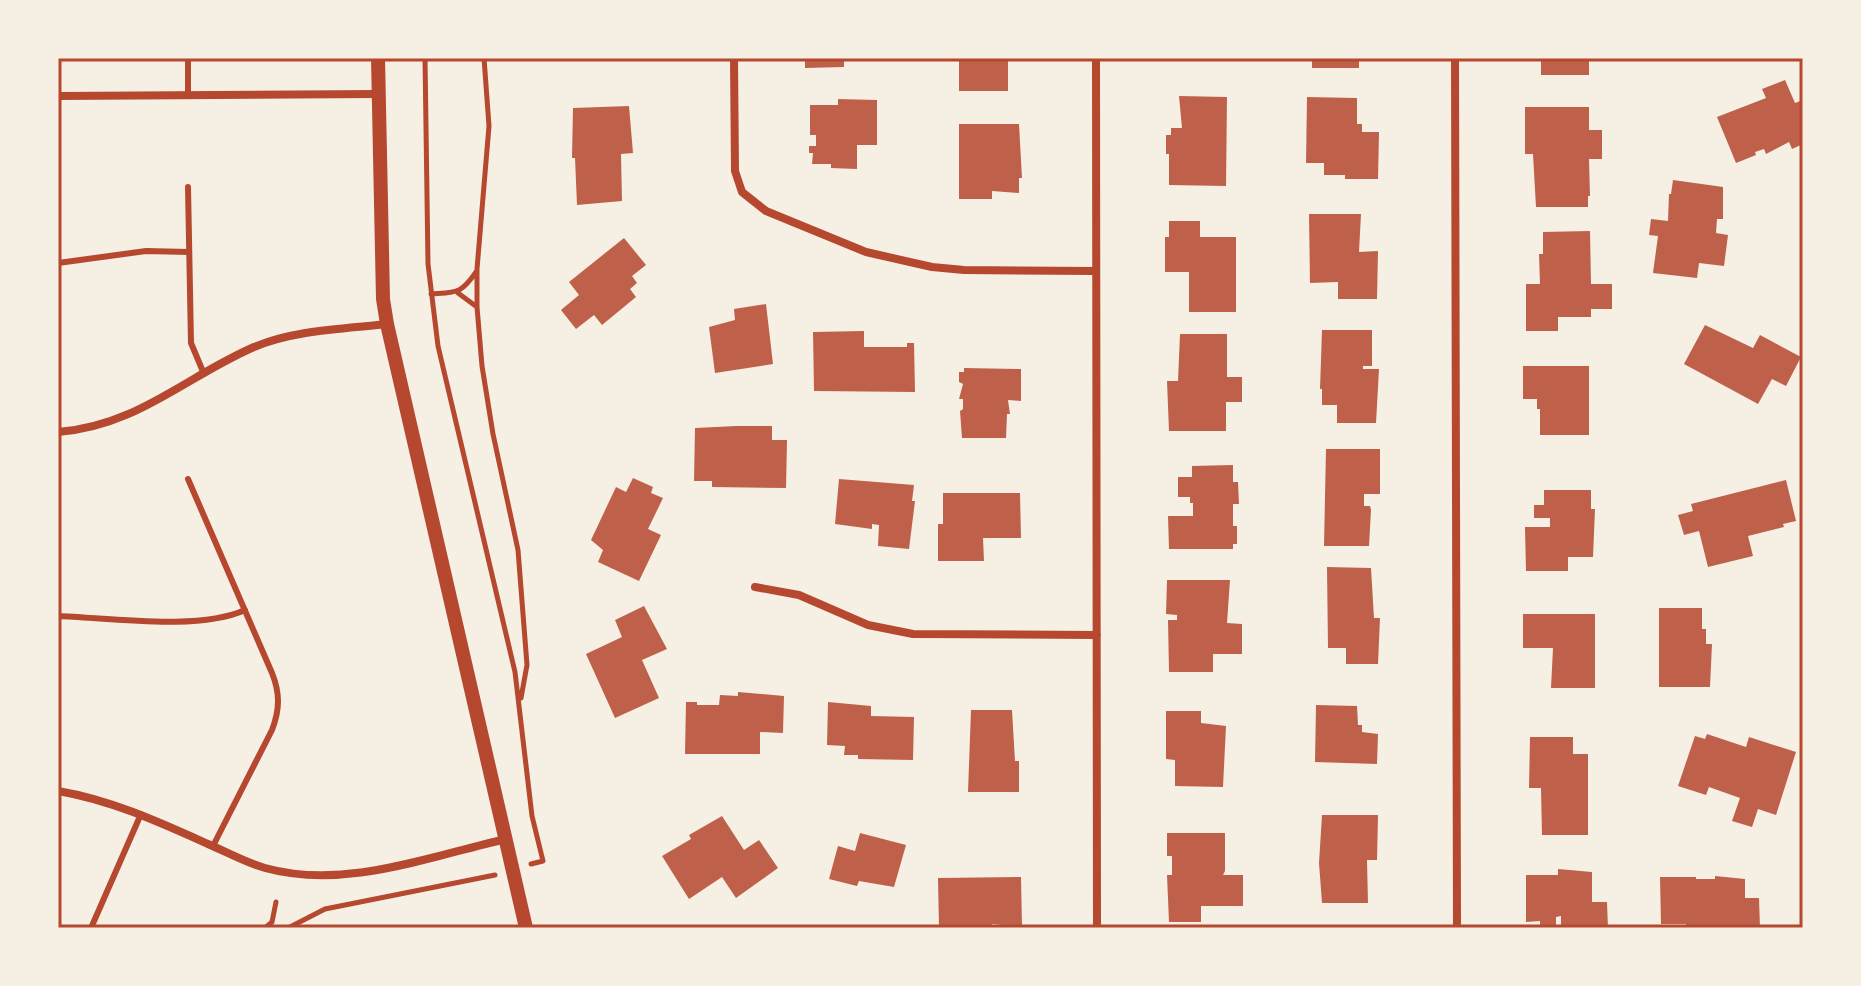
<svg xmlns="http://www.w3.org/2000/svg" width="1861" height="986" font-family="'Space Grotesk',sans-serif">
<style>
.building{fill:#bf614a}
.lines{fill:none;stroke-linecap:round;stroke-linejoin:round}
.path{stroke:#b5482f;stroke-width:5}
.service{stroke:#b5482f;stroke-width:6}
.minor{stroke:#b5482f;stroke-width:8}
.tertiary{stroke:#b5482f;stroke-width:14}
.neatline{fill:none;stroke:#b5482f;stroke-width:3}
</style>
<rect width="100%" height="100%" fill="#f6efe4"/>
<!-- building -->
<path class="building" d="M805,58H844V67L805,68Z
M959,58H1008V91H959Z
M1312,58H1359V68H1312Z
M1541,58H1589V75H1541Z
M1785,80L1795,103L1803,100V144L1792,149L1789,142L1766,154L1764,149L1755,152L1756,155L1736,163L1717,117L1766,98L1762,89Z
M1179,96L1227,97L1226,186L1169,185V154H1166V135H1171V128H1182Z
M1307,97L1357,98V124H1362V132H1379L1378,179H1345V175H1324V163H1306Z
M838,99L877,100V145H857V169L831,168V164H812L813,153H809V146H816V135H810V105H838Z
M629,106L633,153L621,154L622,201L577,205L575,158H572L573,108Z
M1525,107H1589V130H1602V159H1589L1590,196H1588V207H1536L1533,154H1525Z
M959,124H1019L1022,178H1019V193L992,191V199H959Z
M1673,180L1723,187V219H1717L1716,233L1728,235L1724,266L1699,263L1697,278L1653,273L1658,236L1649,235L1651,219L1668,221L1669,194H1671Z
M1309,214H1361L1359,252L1378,251L1377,299H1338V282L1310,283Z
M1169,221H1200V237H1236V312H1189V272H1165V237H1169Z
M1590,231L1591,284H1612V309H1591V317H1558V331H1526V284H1540L1539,254H1543V232Z
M624,238L646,265L632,276L637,283L630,289L636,297L602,325L594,315L576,329L561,310L579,295L569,282Z
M766,304L773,364L715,373L709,327L735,320L734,309Z
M1705,325L1753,348L1760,335L1801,357L1786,386L1772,379L1758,404L1684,364Z
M1322,330H1372V366H1363V369H1379L1376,423H1337V405H1322V389H1320Z
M864,331V347H907V343H914L915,392L814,391L813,332Z
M1180,334H1227V377H1242V402H1226V431H1169L1167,381H1178Z
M1523,366H1589V435H1540V409H1537V399H1523Z
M964,368L1021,369V401L1008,400L1010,414H1007L1006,438H962L960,411L963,409V399H959L963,384L959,382V372H964Z
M736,426H772V440H787L786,488L712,487V481H694L695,428Z
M1326,449H1380V494H1364V506H1370L1371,510L1369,546H1324Z
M1233,465V482H1238L1239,504H1233V526H1237V544H1233V549H1169L1168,516H1193V503H1190V497H1178V477H1192V466Z
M633,478L653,487L651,493L663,498L648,529L661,535L639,581L598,562L603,550L591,540L616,487L626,492Z
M839,479L914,485L912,501H915L909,549L878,546L879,525L872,524V529L835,524Z
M1786,480L1796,521L1783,524L1784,527L1748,536L1753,556L1708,567L1699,531L1684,535L1678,515L1693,511L1691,504Z
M1544,490H1591V509H1595L1593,557H1568V571H1526L1525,527H1550V518H1534V505H1544Z
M943,493H1020L1021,538H983L984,561H938V524H943Z
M1327,567L1371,568L1374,618H1380L1378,664H1346V648H1328Z
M1167,580H1230L1227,623L1242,624V654H1213V672H1169L1168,620H1177V615L1166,614Z
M644,606L667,649L642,660L659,698L615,718L586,654L622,637L615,620Z
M1659,608H1702V629H1706V644H1712L1710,687H1659Z
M1523,614H1595V688H1551L1553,648H1523Z
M738,692L784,696L783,733L760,732V754H685L686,702H697V705H719L720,695L738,696Z
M828,702L871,706V716L914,717L913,760L858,759V755H844L845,746L827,745Z
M1316,705L1357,706L1358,725H1362V732L1378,734L1377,764L1315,762Z
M971,710H1012L1015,761H1019V792H968Z
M1166,711H1201V723L1226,726L1223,787L1175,786V760L1166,759Z
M1707,734L1746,747L1749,737L1796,752L1776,815L1758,809L1752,827L1732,821L1740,798L1709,787L1706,795L1678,786L1695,736L1705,739Z
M1530,737H1573V754H1588V835H1542L1541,788H1529Z
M1322,815H1378L1377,860H1367L1368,903H1322L1319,863Z
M722,816L744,850L759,840L778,868L736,898L722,877L689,899L662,856L691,839L689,835Z
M860,833L906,845L894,887L859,881L857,886L829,879L838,846L855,851Z
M1167,833H1225V871L1223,875H1243V906H1201V922H1169L1167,875H1172V856H1167Z
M1558,869L1592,872V902H1607L1608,928H1561V916L1556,917V928H1540V921L1526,922V875H1558Z
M1715,876L1745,879V898H1759L1760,928H1715V926H1686V924H1661L1660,877H1696V879H1715Z
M1021,877L1022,927L992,924V927L939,928L938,878Z"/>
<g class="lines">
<!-- path -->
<path class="path" d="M425,58L428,264L438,346L515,672L532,816L543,861L531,864
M484,58L489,126L477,269V307L482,366L493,434L518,550L527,665L521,698
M458,293L477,307
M431,294C457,292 461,294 476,272
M265,928L272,922L276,902
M288,928L325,909L495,875"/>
<!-- service -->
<path class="service" d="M188,58V95
M188,187L191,343L204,374
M58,263L146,251L189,252
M188,479L272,673C280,693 280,709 272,730L213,846
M58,616C110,618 199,631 245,610
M91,928L141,814"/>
<!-- minor -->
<path class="minor" d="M734,58L735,171L742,192L766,211L866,252L932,267L964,270L1096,271
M1096,58L1097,928
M1455,58L1457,928
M58,96L378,94
M58,432C137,426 185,377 254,347C295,330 342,329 387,324
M755,587L799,595L868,625L913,634L1097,635
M58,791C111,800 159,822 208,844C227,852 244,862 265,868C345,890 427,857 506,839"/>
<!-- tertiary -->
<path class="tertiary" d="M378,58L383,299L387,324L526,928"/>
</g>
<!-- border -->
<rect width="1861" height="986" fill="none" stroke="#f6efe4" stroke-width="120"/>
<rect x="60" y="60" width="1741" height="866" class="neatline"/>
</svg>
